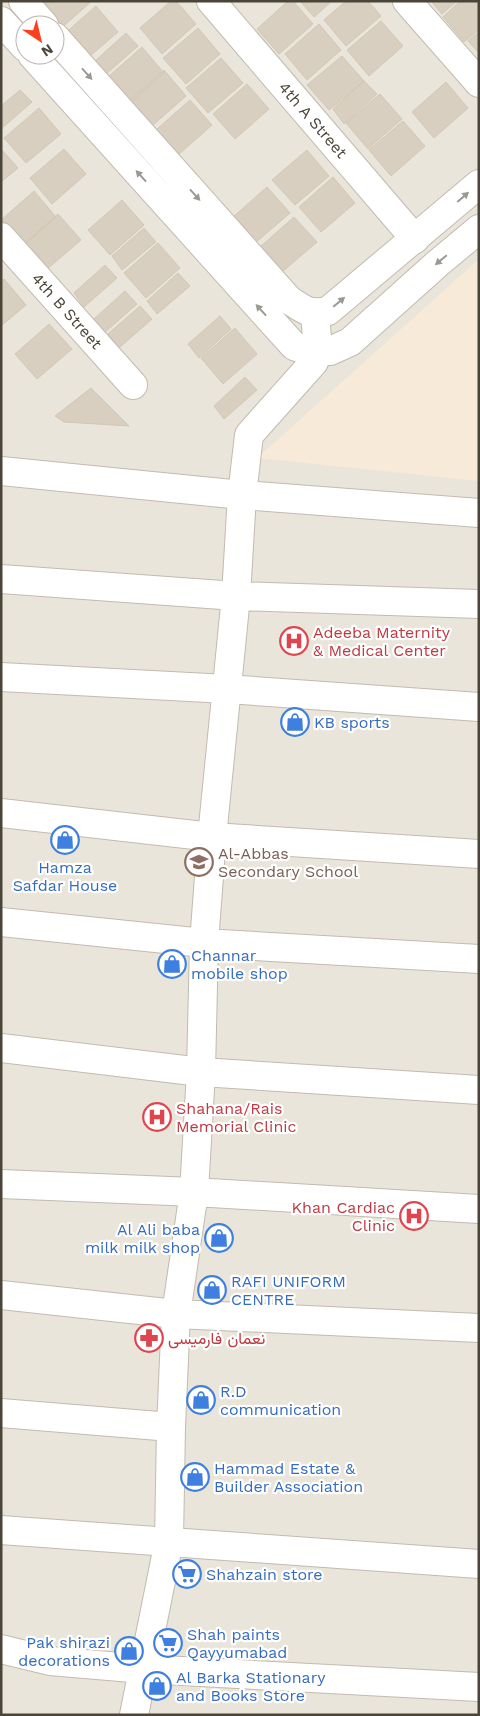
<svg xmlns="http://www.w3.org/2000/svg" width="480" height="1716" font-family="'Work Sans',Vazirmatn,sans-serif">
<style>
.residential{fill:#eae5da;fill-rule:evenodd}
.commercial{fill:#f7ead8}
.building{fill:#d8cfc1;stroke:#d3c7b4}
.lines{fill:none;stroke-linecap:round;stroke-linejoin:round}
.minor-casing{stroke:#c2bbae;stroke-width:30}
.tertiary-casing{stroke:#c2bbae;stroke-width:30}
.minor{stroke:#fff;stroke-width:28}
.tertiary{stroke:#fff;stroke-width:28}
.oneway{fill:#9c9892}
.labels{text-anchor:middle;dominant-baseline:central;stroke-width:4.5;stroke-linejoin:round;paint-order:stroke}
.street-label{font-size:16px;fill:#4b4439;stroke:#fff}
.health-label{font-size:16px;fill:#be3a42;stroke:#fff;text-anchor:start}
.shop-label{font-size:16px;fill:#366cbe;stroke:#fff;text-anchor:start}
.education-label{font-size:16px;fill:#785e54;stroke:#fff;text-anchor:start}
</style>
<rect width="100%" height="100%" fill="#f6f3ec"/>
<!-- residential -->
<path class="residential" d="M1,1H479V1715H1ZM25,25H55V55H25Z"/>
<!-- commercial -->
<path class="commercial" d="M479,259V481L257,458Z"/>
<!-- building -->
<path class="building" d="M40,1H92L59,30Z
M171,1H176L196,24L162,54L140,28Z
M288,1H293L313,24L279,54L257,29Z
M300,1H332L314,17Z
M346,1H368L381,16L346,46L324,20Z
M431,1H457L442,14Z
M460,1H479V30L464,42L443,17Z
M96,6L118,32L84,61L62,36Z
M381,21L403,46L369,76L347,50Z
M319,24L341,50L307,80L285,54Z
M198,28L220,54L186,84L163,58Z
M479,32V53L468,41Z
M126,33L138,46L105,75L95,61Z
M142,47L164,73L130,103L108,77Z
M342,56L364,81L329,110L307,85Z
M221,58L243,83L208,113L186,88Z
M164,70L186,96L152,126L130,100Z
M364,81L377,94L344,124L333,109Z
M446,82L468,108L434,138L412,112Z
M247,84L269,109L235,139L213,114Z
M20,90L32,102L1,129V106Z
M380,94L402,119L368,149L346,123Z
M190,100L212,125L178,155L156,130Z
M39,108L61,134L26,163L4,138Z
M403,121L425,146L391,176L369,150Z
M1,149L18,168L1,182Z
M64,149L86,174L52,204L30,178Z
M307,150L329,176L295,205L272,180Z
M333,177L355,203L321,232L299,207Z
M267,187L290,213L255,243L233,217Z
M34,191L56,217L22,247L1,223V220Z
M122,200L144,225L110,255L88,230Z
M58,214L81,240L46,270L24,244Z
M294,217L317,242L282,272L260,247Z
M144,228L156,242L122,270L112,256Z
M158,243L180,268L146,298L124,273Z
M105,265L117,278L84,307L74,293Z
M178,273L190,286L157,314L147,301Z
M4,279L26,305L1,326V281Z
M125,291L137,304L104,333L94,319Z
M140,306L152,319L119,348L108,334Z
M220,316L231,329L199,358L188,344Z
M49,324L72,349L37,379L15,354Z
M235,328L257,354L223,384L201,358Z
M245,377L257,390L224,419L214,406Z
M91,388L129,426L64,422L55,416Z"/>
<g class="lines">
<defs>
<path id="minor" d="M211,1L415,239
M407,1L479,83
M1,237L133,385
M1,579L236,596L479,604
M1,677L227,689L479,707
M1,813L212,837L479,854
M1,922L204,943L479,959
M1,1048L201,1072L479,1090
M1,1184L194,1192L479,1209
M1,1295L176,1314L479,1328
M1,1413L171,1427
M1,1530L479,1564
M1,1649L50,1661L144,1669L479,1687
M134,1715L169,1541L171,1427L176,1314L194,1192L201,1072L204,943L212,837L236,596L242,495L249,435L314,362L318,351L315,313"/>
<path id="tertiary" d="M23,1L44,25
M1,21L25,47
M55,37L289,300C305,310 308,315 328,311L479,184
M32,55L294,346L308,351H330L350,342L437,264L479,229
M1,471L242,495L479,513"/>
</defs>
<!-- minor casing -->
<use href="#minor" class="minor-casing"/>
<!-- tertiary casing -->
<use href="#tertiary" class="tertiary-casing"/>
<!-- minor -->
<use href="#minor" class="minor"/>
<!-- tertiary -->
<use href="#tertiary" class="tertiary"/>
</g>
<!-- one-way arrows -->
<defs><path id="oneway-solid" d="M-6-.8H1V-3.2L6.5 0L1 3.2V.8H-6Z" transform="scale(1.25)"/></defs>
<g class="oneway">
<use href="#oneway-solid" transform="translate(87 74) rotate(48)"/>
<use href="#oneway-solid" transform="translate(141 176) rotate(-132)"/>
<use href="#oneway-solid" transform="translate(195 195) rotate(48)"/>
<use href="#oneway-solid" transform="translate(463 197) rotate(-41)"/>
<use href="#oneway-solid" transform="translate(441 260) rotate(140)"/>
<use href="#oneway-solid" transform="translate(339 302) rotate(-40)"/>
<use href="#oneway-solid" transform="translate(261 310) rotate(-132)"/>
</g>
<!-- icons -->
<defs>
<symbol id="hospital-ring" viewBox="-11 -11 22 22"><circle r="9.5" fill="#fff" stroke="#e0444e" stroke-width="1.5"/><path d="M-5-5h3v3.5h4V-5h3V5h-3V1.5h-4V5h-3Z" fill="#e0444e"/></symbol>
<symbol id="shop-ring" viewBox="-11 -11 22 22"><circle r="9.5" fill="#fff" stroke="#3f7fe0" stroke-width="1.5"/><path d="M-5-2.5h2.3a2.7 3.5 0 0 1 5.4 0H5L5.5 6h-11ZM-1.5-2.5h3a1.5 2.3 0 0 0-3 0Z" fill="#3f7fe0"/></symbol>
<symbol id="school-ring" viewBox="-11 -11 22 22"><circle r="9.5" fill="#fff" stroke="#8d6e63" stroke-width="1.5"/><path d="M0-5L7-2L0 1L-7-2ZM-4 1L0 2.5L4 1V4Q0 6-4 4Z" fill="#8d6e63"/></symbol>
<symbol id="pharmacy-ring" viewBox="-11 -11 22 22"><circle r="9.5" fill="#fff" stroke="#e0444e" stroke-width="1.5"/><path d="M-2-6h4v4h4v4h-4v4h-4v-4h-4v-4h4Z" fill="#e0444e"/></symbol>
<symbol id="supermarket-ring" viewBox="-11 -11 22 22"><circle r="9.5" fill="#fff" stroke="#3f7fe0" stroke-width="1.5"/><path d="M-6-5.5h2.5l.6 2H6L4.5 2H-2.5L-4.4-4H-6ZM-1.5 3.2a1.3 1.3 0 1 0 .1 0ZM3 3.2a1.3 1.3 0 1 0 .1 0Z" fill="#3f7fe0"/></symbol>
</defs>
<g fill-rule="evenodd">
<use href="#hospital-ring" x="278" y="625" width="32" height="32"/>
<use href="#shop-ring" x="279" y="706" width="32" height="32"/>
<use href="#shop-ring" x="49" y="824" width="32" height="32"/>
<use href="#school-ring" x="183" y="846" width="32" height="32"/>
<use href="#shop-ring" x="156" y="948" width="32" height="32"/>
<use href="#hospital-ring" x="141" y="1101" width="32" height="32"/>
<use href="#hospital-ring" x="398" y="1200" width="32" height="32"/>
<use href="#shop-ring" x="203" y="1222" width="32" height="32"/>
<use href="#shop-ring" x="196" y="1274" width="32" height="32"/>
<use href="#pharmacy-ring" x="133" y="1322" width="32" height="32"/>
<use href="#shop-ring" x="185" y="1384" width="32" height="32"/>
<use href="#shop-ring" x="179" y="1461" width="32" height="32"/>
<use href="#supermarket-ring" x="171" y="1558" width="32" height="32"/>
<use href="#supermarket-ring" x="152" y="1627" width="32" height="32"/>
<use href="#shop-ring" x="113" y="1635" width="32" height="32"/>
<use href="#shop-ring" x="141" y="1670" width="32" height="32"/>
</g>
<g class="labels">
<!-- street labels -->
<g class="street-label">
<text transform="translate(313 120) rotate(49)">4th A Street</text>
<text transform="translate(67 311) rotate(48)">4th B Street</text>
</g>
<!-- health labels -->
<g class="health-label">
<text x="313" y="632">Adeeba Maternity<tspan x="313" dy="18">&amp; Medical Center</tspan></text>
<text x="176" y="1108">Shahana/Rais<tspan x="176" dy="18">Memorial Clinic</tspan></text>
<text x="395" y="1207" text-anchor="end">Khan Cardiac<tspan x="395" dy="18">Clinic</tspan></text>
<text x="168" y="1338">نعمان فارمیسی</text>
</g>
<!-- shop labels -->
<g class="shop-label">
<text x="314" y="722">KB sports</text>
<text x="65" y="867" text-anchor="middle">Hamza<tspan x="65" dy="18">Safdar House</tspan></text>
<text x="191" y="955">Channar<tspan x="191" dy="18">mobile shop</tspan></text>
<text x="200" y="1229" text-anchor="end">Al Ali baba<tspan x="200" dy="18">milk milk shop</tspan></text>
<text x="231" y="1281">RAFI UNIFORM<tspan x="231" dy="18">CENTRE</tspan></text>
<text x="220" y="1391">R.D<tspan x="220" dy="18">communication</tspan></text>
<text x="214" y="1468">Hammad Estate &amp;<tspan x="214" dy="18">Builder Association</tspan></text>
<text x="206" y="1574">Shahzain store</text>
<text x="187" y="1634">Shah paints<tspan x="187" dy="18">Qayyumabad</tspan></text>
<text x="110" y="1642" text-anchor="end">Pak shirazi<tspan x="110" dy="18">decorations</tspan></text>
<text x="176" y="1677">Al Barka Stationary<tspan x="176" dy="18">and Books Store</tspan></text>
</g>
<!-- education labels -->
<g class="education-label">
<text x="218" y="853">Al-Abbas<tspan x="218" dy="18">Secondary School</tspan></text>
</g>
</g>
<!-- border -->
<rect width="480" height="1716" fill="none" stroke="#4b4439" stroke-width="5"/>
<!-- north arrow -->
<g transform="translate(40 40) rotate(145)"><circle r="24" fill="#ffffff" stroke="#b7b4b0"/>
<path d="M0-4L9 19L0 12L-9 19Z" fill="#fc3f1d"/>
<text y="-8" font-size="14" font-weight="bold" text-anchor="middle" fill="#4b4439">N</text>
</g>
</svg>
